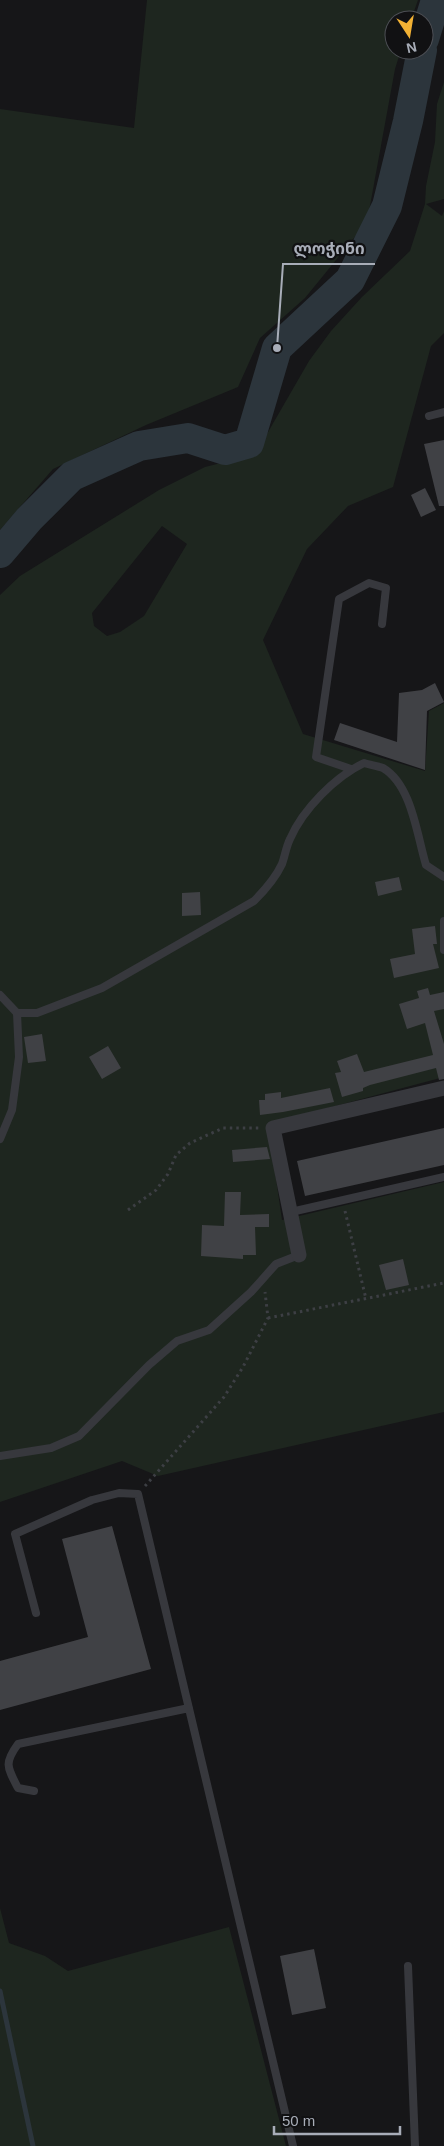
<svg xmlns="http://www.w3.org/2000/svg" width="444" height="2146" font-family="Arial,'Noto Sans Georgian',sans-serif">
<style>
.green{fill:#1e261f;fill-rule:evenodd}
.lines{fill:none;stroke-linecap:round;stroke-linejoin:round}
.stream{stroke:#2c353c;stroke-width:5}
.river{stroke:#2c353c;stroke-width:30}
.building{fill:#404145}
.path{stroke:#3d3f44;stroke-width:3;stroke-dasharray:2.5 4;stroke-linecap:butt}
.service{stroke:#37383d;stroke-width:8}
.minor{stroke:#37383d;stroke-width:15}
.leader{fill:none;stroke:#a8adb8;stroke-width:2}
.callout-dot{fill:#a8adb8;stroke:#111113;stroke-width:2}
.callout-label{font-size:16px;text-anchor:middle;font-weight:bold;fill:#a8adb8;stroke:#111113;stroke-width:4.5;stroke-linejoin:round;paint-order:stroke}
</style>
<rect width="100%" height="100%" fill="#161618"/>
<!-- green -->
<path class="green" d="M147,0H418L411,20H394V50H401L395,69L367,222L305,298L260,338L238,387L146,425L53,469L0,530V109L134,128Z
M444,82V199L426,204L442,216L444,211V333L431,346L393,487L348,506L307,549L263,640L303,734L425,771L429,711L444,703V1077L268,1124L282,1220L444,1182V1412L158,1476L122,1461L0,1502V595L20,576L159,490L205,467L241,458L260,446L309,361L331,331L362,297L410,251L425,204L426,186L435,142L437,104ZM162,526L187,544L144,616L120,632L107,636L94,626L92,613Z
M0,1908L9,1943L45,1956L68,1971L229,1927L286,2146H0Z"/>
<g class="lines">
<!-- stream -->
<path class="stream" d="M0,1991L33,2146"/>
<!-- river -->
<path class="river" d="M424,39L436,0
M0,553L29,519L72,476L139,446L188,438L225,450L249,443L277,348L350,280L387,206L408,121L422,50"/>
</g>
<!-- building -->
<path class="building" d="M444,440V506H439L424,444Z
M425,488L436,510L421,517L411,495Z
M435,683L444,702L427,711L425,770L334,740L340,723L397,742L399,693L422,690Z
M399,877L402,890L378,896L375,882Z
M200,892L201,915L182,916V893Z
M435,926L437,944H433L439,968L394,978L390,959L415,954L412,929Z
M428,988L430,995L444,992V1009L434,1011L444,1044V1079L439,1080L436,1068L370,1085L363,1088V1091L342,1097L335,1073L341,1072L337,1061L357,1054L364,1072L433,1055L425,1023L407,1029L399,1004L419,998L417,991Z
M42,1034L46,1061L28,1063L24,1037Z
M108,1046L121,1068L102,1079L89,1057Z
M330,1088L334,1102L283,1112L260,1115L259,1100H265V1094L281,1092V1098Z
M444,1128V1165L305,1196L297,1161Z
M267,1147L270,1159L233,1162L232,1150Z
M225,1192H241L240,1215L269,1214V1227H255L256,1255H243V1259L201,1256L202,1225L224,1226Z
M403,1259L409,1285L386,1290L379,1265Z
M112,1526L151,1669L0,1710V1661L88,1637L62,1539Z
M314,1949L326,2008L292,2015L280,1956Z"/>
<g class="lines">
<!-- path -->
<path class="path" d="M128,1210L156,1190L168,1174L176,1155L190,1143L223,1128H260
M345,1211L366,1299
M268,1318L444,1283
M145,1486L224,1397L243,1367L268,1318L265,1292"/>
<!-- service -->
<path class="service" d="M429,416L444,412
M351,769L316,757L339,599L369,583L386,588L382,624
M444,921V950
M0,995L17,1013H37L102,988L254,901C265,890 275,879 282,864C285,856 286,847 290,839C303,809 335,777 364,763C370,765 378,766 383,768C412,785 417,836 426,865L444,877
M0,1139L12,1110L19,1057L17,1013
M291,1212L444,1177
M0,1456L51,1448L79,1436L149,1365L177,1341L209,1330L251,1292L276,1264L299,1255
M36,1613L15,1534L92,1500L119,1493L138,1494L293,2146
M34,1791L18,1788C7,1767 4,1763 18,1744L189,1708
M408,1966L415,2146"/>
<!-- minor -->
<path class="minor" d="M299,1255L273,1128L444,1088"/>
</g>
<!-- callouts -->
<path class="leader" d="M277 348L283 264H375"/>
<circle class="callout-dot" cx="277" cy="348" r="5"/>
<g class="callout-label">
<text x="329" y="254">ლოჭინი</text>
</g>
<!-- north arrow -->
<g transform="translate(409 35) rotate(168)"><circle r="24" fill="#111113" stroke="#4d4f55"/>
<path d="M0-4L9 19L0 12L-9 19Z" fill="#f2b134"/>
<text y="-8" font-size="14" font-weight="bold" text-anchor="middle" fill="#a8adb8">N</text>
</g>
<!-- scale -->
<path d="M274 2126v8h126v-8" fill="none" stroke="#a8adb8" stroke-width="2.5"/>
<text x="282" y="2126" font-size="15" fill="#a8adb8" stroke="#111113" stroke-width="4" paint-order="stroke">50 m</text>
</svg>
